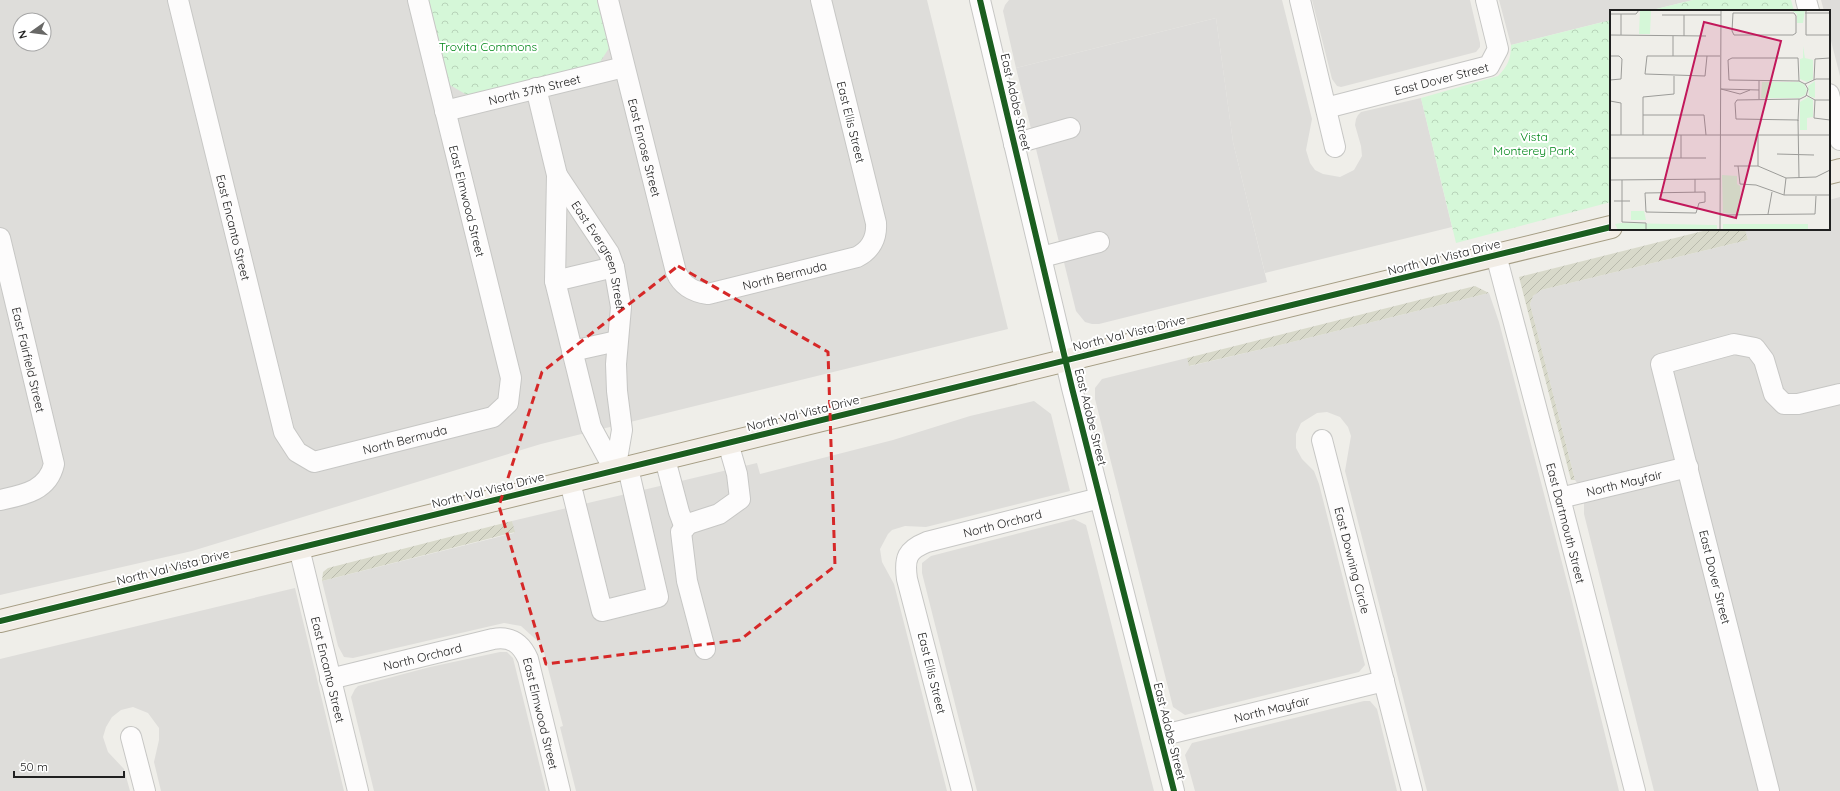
<svg xmlns="http://www.w3.org/2000/svg" width="1840" height="791" font-family="Quicksand,sans-serif">
<style>
.residential{fill:#deddda;fill-rule:evenodd}
.religious{fill:#dddcda}
.construction{fill:url(#construction-furrows)}
.park{fill:url(#park-crowns)}
.lines{fill:none;stroke-linecap:round;stroke-linejoin:round}
.minor-casing{stroke:#c7c7c5;stroke-width:22}
.major-casing{stroke:#a69e85;stroke-width:24}
.minor{stroke:#fdfcfc;stroke-width:20}
.major{stroke:#f2ede6;stroke-width:22}
.cycleway-casing{stroke:#fff;stroke-width:8}
.cycleway{stroke:#1b5e20;stroke-width:6}
.marked{fill:none;stroke:#d62828;stroke-width:3;stroke-dasharray:8 5;stroke-linejoin:round}
.labels{text-anchor:middle;dominant-baseline:central;stroke-width:4;stroke-linejoin:round;paint-order:stroke}
.park-label{font-size:12px;fill:#018718;stroke:#fff}
.street-label{font-size:12px;fill:#202020;stroke:#fff}
.inset-road{fill:none;stroke:#9c9c99;stroke-width:1}
.view{fill:#c2185b;fill-opacity:0.15;stroke:#c2185b;stroke-width:2}
.inset-edge{fill:none;stroke:#202020;stroke-width:2}
</style>
<defs>
<pattern id="construction-furrows" width="10" height="10" patternUnits="userSpaceOnUse"><rect width="10" height="10" fill="#d8d9ca"/><path d="M-1 1l2-2M0 10L10 0M9 11l2-2" fill="none" stroke="#b9baad"/></pattern>
<pattern id="park-crowns" width="20" height="18" patternUnits="userSpaceOnUse"><rect width="20" height="18" fill="#d5f7d8"/><path d="M2 6a3 3 0 1 1 6 0M12 15a3 3 0 1 1 6 0" fill="none" stroke="#b7d3b9"/></pattern>
</defs>
<rect width="100%" height="100%" fill="#efeee9"/>
<!-- residential -->
<path class="residential" d="M0,0H927L1008,329L541,444L192,551L0,595ZM20,20H44V44H20Z
M1009,0H1282L1312,119L1306,150L1310,163L1315,170L1323,174L1340,177L1354,170L1362,156L1361,146L1355,125L1356,119L1358,115L1361,112L1421,98L1452,227L1265,273L1233,142L1216,18L1016,68L1003,11L1005,5Z
M1312,0H1470L1480,43V47L1476,52L1341,87L1337,86L1332,79Z
M1499,0H1693L1648,11H1611V20L1511,45Z
M1821,0H1840V76L1829,33V11H1824Z
M1840,197V791H1654L1584,514V492L1575,480L1530,304L1533,296L1541,290L1748,240L1745,229H1829V200Z
M1489,293L1499,322L1571,597L1619,791H1427L1345,471L1351,436L1348,427L1340,417L1327,412L1317,413L1301,423L1296,434V448L1302,459L1314,471L1319,484L1365,665L1359,672L1185,715L1173,707L1095,399V388L1102,379L1187,358L1190,366L1280,345Z
M1034,401L1051,414L1070,491L926,527L905,526L892,530L888,534L880,549L882,562L894,584L947,791H576L560,727L563,726L542,645L521,626L504,623L353,658L344,657L338,646L322,581L514,533L512,521L757,463L760,474L893,440L970,416Z
M1074,519L1086,525L1154,791H977L922,573V563L931,556Z
M295,588L344,791H161L154,762L159,740V728L148,713L133,707L121,710L112,717L106,727L103,737L108,752L124,769L130,791H0V659Z
M500,652H507L513,658L546,791H374L351,697L355,689L358,686L430,667Z
M1364,701H1370L1377,709L1397,791H1195L1185,755L1192,743Z"/>
<!-- religious -->
<path class="religious" d="M1216,18L1233,142L1267,282L1099,324H1092L1085,322L1076,311L1016,68Z"/>
<!-- construction -->
<path class="construction" d="M1711,229H1745L1748,240L1541,290L1533,296L1530,304L1575,480H1571L1519,277Z
M1475,286L1489,293L1280,345L1189,366L1187,358Z
M512,521L515,532L322,581L323,572L328,568Z"/>
<!-- park -->
<path class="park" d="M429,0H597L609,48L597,67L472,98L450,85Z
M1693,0H1791L1794,11H1648Z
M1611,20V202L1456,243L1421,98L1498,76C1508,66 1511,58 1511,45Z"/>
<g class="lines">
<defs>
<g id="minor">
<path id="s1" d="M178,0L284,432L297,452L314,462L493,417L508,403L511,378L418,0"/>
<path id="s2" d="M608,0L676,272C682,286 693,292 708,294L857,257C871,250 877,238 876,223L821,0"/>
<path d="M980,0L1072,388L1174,791"/>
<path d="M1300,0L1335,147"/>
<path d="M1806,0L1809,11"/>
<path d="M536,88L557,175L555,281L591,427L615,471"/>
<path d="M1829,94L1840,140"/>
<path id="s3" d="M1326,108L1489,66L1498,49L1486,0"/>
<path id="s4" d="M445,111L624,67"/>
<path d="M1014,144L1070,128"/>
<path id="s5" d="M557,175L609,253L614,267L621,307L616,364L617,391L622,430L615,471"/>
<path id="s6" d="M0,238L54,464C48,491 23,495 0,500"/>
<path id="s7" d="M1496,255L1560,498L1635,791"/>
<path d="M1042,257L1099,242"/>
<path d="M555,281L614,267"/>
<path d="M572,351L617,341"/>
<path id="s8" d="M1322,440L1412,791"/>
<path d="M665,459L679,512L685,528"/>
<path d="M570,482L602,611L658,597L628,468"/>
<path id="s9" d="M1560,498L1688,467"/>
<path id="s10" d="M299,548L358,791"/>
<path d="M705,649L687,581L681,532L688,524L719,514L740,499L737,474L728,443"/>
<path id="s11" d="M330,679L493,639C511,636 521,643 528,659L560,791"/>
<path id="s12" d="M1160,736L1384,681"/>
<path d="M131,737L145,791"/>
<path id="s13" d="M962,791L907,579C904,558 907,550 927,542L1100,498"/>
<path d="M1769,791L1661,364L1734,344L1755,348L1764,360L1774,394L1784,404H1798L1840,394"/>
</g>
<path id="major" d="M1829,173L1840,170
M0,621L1611,227"/>
</defs>
<!-- minor casing -->
<use href="#minor" class="minor-casing"/>
<!-- major casing -->
<use href="#major" class="major-casing"/>
<!-- minor -->
<use href="#minor" class="minor"/>
<!-- major -->
<use href="#major" class="major"/>
<defs>
<path id="cycleway" d="M980,0L1072,388L1174,791
M0,621L1611,227"/>
</defs>
<!-- cycleway casing -->
<use href="#cycleway" class="cycleway-casing"/>
<!-- cycleway -->
<use href="#cycleway" class="cycleway"/>
</g>
<!-- marked area -->
<path class="marked" d="M678,266L828,352L835,566L740,640L546,664L499,506L542,372Z"/>
<g class="labels">
<!-- park labels -->
<g class="park-label">
<text x="488" y="46">Trovita Commons</text>
<text x="1534" y="136">Vista<tspan x="1534" dy="14">Monterey Park</tspan></text>
</g>
<!-- street labels -->
<g class="street-label">
<text stroke="none"><textPath href="#s3" startOffset="119">East Dover Street</textPath></text>
<text stroke="none"><textPath href="#s4" startOffset="92">North 37th Street</textPath></text>
<text transform="translate(1016 102) rotate(77)">East Adobe Street</text>
<text transform="translate(851 122) rotate(76)">East Ellis Street</text>
<text stroke="none"><textPath href="#s2" startOffset="152">East Enrose Street</textPath></text>
<text transform="translate(467 201) rotate(76)">East Elmwood Street</text>
<text stroke="none"><textPath href="#s1" startOffset="234">East Encanto Street</textPath></text>
<text stroke="none"><textPath href="#s5" startOffset="92">East Evergreen Street</textPath></text>
<text transform="translate(1444 257) rotate(-14)">North Val Vista Drive</text>
<text stroke="none"><textPath href="#s2" startOffset="400">North Bermuda</textPath></text>
<text transform="translate(1129 333) rotate(-14)">North Val Vista Drive</text>
<text stroke="none"><textPath href="#s6" startOffset="125">East Fairfield Street</textPath></text>
<text transform="translate(803 413) rotate(-14)">North Val Vista Drive</text>
<text transform="translate(1091 417) rotate(76)">East Adobe Street</text>
<text stroke="none"><textPath href="#s1" startOffset="582">North Bermuda</textPath></text>
<text stroke="none"><textPath href="#s9" startOffset="66">North Mayfair</textPath></text>
<text transform="translate(488 490) rotate(-14)">North Val Vista Drive</text>
<text stroke="none"><textPath href="#s13" startOffset="344">North Orchard</textPath></text>
<text stroke="none"><textPath href="#s7" startOffset="277">East Dartmouth Street</textPath></text>
<text stroke="none"><textPath href="#s8" startOffset="124">East Downing Circle</textPath></text>
<text transform="translate(173 567) rotate(-14)">North Val Vista Drive</text>
<text transform="translate(1715 577) rotate(76)">East Dover Street</text>
<text stroke="none"><textPath href="#s11" startOffset="95">North Orchard</textPath></text>
<text stroke="none"><textPath href="#s10" startOffset="125">East Encanto Street</textPath></text>
<text transform="translate(932 673) rotate(76)">East Ellis Street</text>
<text stroke="none"><textPath href="#s12" startOffset="115">North Mayfair</textPath></text>
<text stroke="none"><textPath href="#s11" startOffset="268">East Elmwood Street</textPath></text>
<text transform="translate(1170 731) rotate(76)">East Adobe Street</text>
</g>
</g>
<!-- overview -->
<g transform="translate(1610 10)">
<rect width="220" height="220" fill="#efeee9"/>
<path d="M30,0H41L40,24H29ZM181,0H195L193,13H187V4ZM193,36L195,48L203,50V69L197,72L190,69V49L193,48ZM205,71V88L199,86L198,76ZM152,72H189L194,74L197,80L195,85L189,88H151ZM198,87L203,90V107L197,108V120H190V92ZM112,165L127,166V174L130,176V204L113,203ZM21,201H34L36,210H21ZM11,213L107,215V220H8L5,214ZM113,214H198V220H113Z" fill="#d5f7d8"/>
<path class="inset-road" d="M196,0V25H220M123,3H184L186,6V23L183,25H124L122,21ZM195,3H220M0,4H26L29,0M52,5H111M0,25L96,26M11,25V4M74,26V5M0,46H9L12,49L11,69L0,70M63,46V26M97,46L95,66L35,64L37,46H110M204,70L205,49L220,48M195,74L206,69H220M111,79L149,80M111,79L130,84L140,80M196,85L205,90H220M149,89V71M205,90L204,108L220,110M0,91L11,93V125M33,105H94L96,125M188,110L126,109L125,93L127,90L190,89L196,86L198,79L195,74L189,71L119,70L118,50L122,48H188L189,71M188,110L189,168M188,111L189,89M0,125H220M33,125V87L64,84V66M167,144L204,145M0,148H96M71,148V125M124,156H148L176,168L206,167L220,160M128,156L130,174L146,175L174,185H220M148,156V125M0,170L110,169M12,170V212L36,213V220M85,182V169M95,182V192L89,193L86,203L36,202L35,183ZM174,185L176,168M4,191H20M158,204L162,182M110,205L205,204L206,186M110,220L111,0"/>
<path class="view" d="M94,12L171,31L126,208L50,189Z"/>
<rect width="220" height="220" class="inset-edge"/>
</g>
<!-- north arrow -->
<g transform="translate(32 32) rotate(256)"><circle r="19" fill="#ffffff" stroke="#a6a6a6"/>
<path d="M0-3L7 15L0 10L-7 15Z" fill="#686866"/>
<text y="-6" font-size="11" font-weight="bold" text-anchor="middle" fill="#202020">N</text>
</g>
<!-- scale -->
<path d="M14 771v6h110v-6" fill="none" stroke="#202020" stroke-width="2"/>
<text x="20" y="771" font-size="12" fill="#202020" stroke="#ffffff" stroke-width="3" paint-order="stroke">50 m</text>
</svg>
